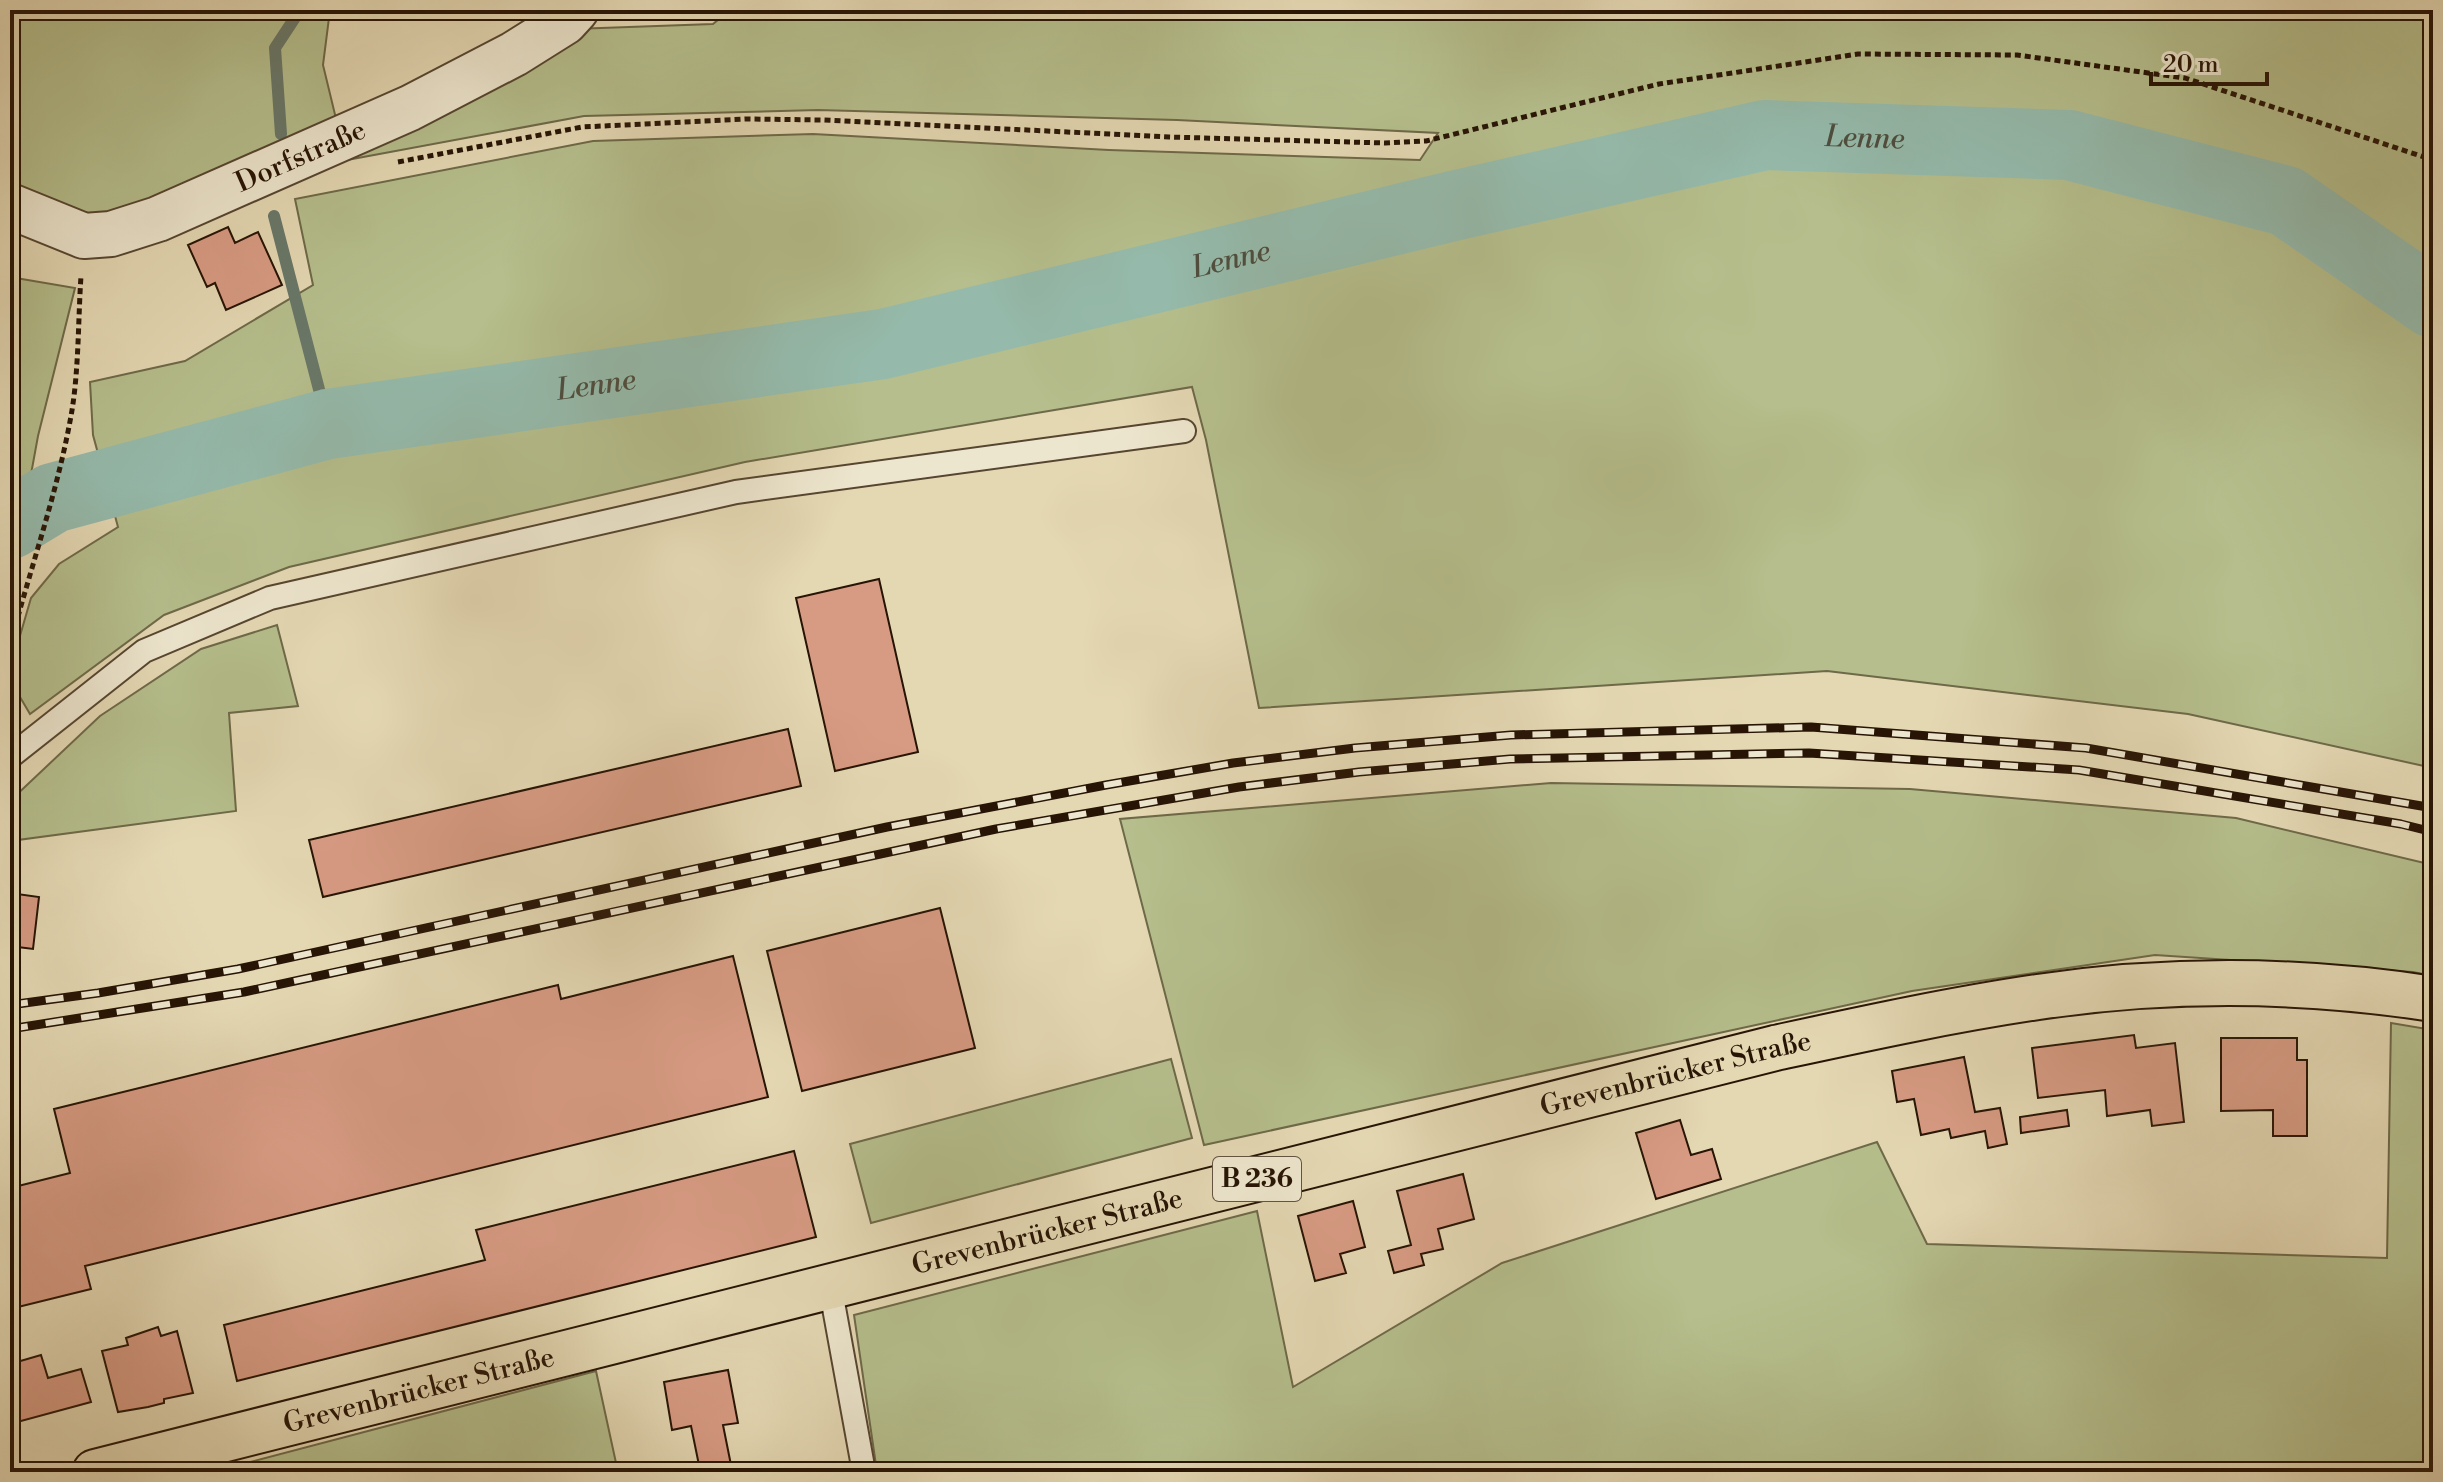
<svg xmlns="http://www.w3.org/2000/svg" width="2443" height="1482" font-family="'Libre Bodoni',serif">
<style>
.green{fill:#b5be8c;stroke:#6e6948;stroke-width:2}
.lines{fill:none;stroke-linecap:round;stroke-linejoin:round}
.stream{stroke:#697869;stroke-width:12}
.river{stroke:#95baab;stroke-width:70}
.building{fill:#d79b83;stroke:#271405;stroke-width:2}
.lane-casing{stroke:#564530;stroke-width:26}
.street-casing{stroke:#564530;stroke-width:48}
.primary-casing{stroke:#271405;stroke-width:48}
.path{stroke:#271405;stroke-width:5;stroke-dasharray:6 4;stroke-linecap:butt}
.lane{stroke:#ede6ce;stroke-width:22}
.street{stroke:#ede6ce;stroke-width:44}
.primary{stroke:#e4d8b3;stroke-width:44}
.rail-casing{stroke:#271405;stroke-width:9}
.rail{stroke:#ede6ce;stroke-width:6;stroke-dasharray:18;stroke-linecap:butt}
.labels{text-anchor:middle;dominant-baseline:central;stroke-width:8;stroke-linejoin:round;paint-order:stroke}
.shield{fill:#ede6ce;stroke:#625341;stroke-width:2}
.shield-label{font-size:26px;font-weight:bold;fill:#271405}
.street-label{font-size:28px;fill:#271405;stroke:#ede6ce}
.water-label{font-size:30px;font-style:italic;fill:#4e4e3f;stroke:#ede6ce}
</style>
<rect width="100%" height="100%" fill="#e4d8b3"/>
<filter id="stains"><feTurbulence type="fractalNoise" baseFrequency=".0025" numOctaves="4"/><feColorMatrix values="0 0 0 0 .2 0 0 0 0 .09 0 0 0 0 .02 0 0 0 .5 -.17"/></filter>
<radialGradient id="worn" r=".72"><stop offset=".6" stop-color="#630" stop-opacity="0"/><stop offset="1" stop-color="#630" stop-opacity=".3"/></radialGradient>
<!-- green -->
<path class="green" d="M10,10H330L323,65L339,131L93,222L10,190Z
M730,10H2433V768L2188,714L1827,671L1259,708L1206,440L1192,387L745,462L289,567L164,615L30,714L17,692L15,653L31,598L59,564L118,527L93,435L90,382L185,361L313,285L295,199L593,141L813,134L1109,150L1420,160L1438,133L1177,120L818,110L584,116L304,168L573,29L713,24Z
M10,277L75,288L38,436L10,589Z
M277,625L298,706L229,713L236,811L10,841V801L100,716L201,649Z
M1551,783L1910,789L2236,818L2433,865V976L2413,972L2155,955L1912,991L1204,1145L1120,819Z
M2391,1023L2433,1030V1472H877L854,1315L1257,1211L1293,1387L1502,1263L1877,1142L1927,1244L2387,1258Z
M1171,1059L1192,1138L871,1223L850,1144Z
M596,1371L618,1472H212Z"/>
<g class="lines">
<!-- stream -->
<path class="stream" d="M281,134L275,48L300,10
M274,216L328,424"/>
<!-- river -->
<path class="river" id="s1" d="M10,524L53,498L328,424L883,344L1453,206L1765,135L2069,145L2286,201L2433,303"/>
</g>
<!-- building -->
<path class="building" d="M228,227L235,243L258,232L282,285L226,310L215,283L207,287L188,245Z
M879,579L918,752L835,771L796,598Z
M788,729L801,786L323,897L309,840Z
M10,893L39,897L33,949L10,946Z
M940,908L975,1048L802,1091L767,951Z
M733,956L768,1097L85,1266L91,1289L10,1309V1188L70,1173L54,1109L558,985L561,999Z
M2134,1035L2136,1048L2175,1043L2184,1122L2152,1126L2150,1110L2107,1116L2105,1090L2038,1098L2032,1048Z
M2221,1038H2297V1060H2307V1136H2273V1110L2221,1111Z
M1964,1057L1975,1112L2000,1108L2007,1144L1988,1148L1985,1131L1951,1138L1949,1129L1921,1135L1914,1099L1897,1102L1892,1071Z
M2067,1110L2069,1126L2021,1133L2020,1117Z
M1680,1120L1691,1155L1712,1149L1721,1179L1656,1199L1636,1133Z
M794,1151L816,1237L237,1381L224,1325L485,1260L476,1230Z
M1463,1174L1474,1219L1438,1229L1443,1249L1421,1254L1424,1265L1394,1273L1388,1251L1411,1245L1397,1191Z
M1353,1201L1365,1247L1340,1254L1346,1273L1315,1281L1298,1216Z
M158,1327L161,1336L177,1331L193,1393L164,1399V1403L148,1407L118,1412L102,1351L128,1345L126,1338Z
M41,1355L48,1378L81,1369L91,1402L10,1424V1364Z
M728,1370L738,1423L723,1425L731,1465L700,1470L691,1426L672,1430L664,1382Z"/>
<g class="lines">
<defs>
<path id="lane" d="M10,757L144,651L270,598L736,492L1184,431
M830,1286L864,1472"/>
<g id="street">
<path id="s2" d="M10,206L84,236L111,234L158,219L410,108L514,54L565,22L576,10"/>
</g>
<g id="primary">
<path id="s3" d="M95,1472L1775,1048C1863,1029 1950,1010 2038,997C2168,978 2304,979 2433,999"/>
</g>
</defs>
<!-- lane casing -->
<use href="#lane" class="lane-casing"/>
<!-- street casing -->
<use href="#street" class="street-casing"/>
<!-- primary casing -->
<use href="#primary" class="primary-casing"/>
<!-- path -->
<path class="path" d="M398,162L582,127L747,119L824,120L1169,137L1385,143L1426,141L1659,84L1858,54L2017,55L2185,78L2433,160
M10,646C30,569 57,494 71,416C79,372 78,320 81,276"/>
<!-- lane -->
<use href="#lane" class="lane"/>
<!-- street -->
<use href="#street" class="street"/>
<!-- primary -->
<use href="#primary" class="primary"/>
<defs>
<path id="rail" d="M10,1005L98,993L238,969L887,827L1106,785L1233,763L1355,748L1511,735L1811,727L2086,748L2433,808
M10,1029L244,992L996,829L1239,787L1359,772L1510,759L1809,753L2079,770L2401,824L2433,832"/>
</defs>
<!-- rail casing -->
<use href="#rail" class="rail-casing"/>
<!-- rail -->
<use href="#rail" class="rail"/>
</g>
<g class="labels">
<!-- shield labels -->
<rect class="shield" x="1213" y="1157" width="88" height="44" rx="6"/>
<g class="shield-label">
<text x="1257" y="1179">B 236</text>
</g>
<!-- street labels -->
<g class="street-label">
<text stroke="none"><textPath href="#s2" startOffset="312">Dorfstraße</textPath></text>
<text stroke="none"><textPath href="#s3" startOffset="1630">Grevenbrücker Straße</textPath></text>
<text stroke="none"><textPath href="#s3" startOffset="982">Grevenbrücker Straße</textPath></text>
<text stroke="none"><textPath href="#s3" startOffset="334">Grevenbrücker Straße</textPath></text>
</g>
<!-- water labels -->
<g class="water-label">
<text stroke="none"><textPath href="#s1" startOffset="1902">Lenne</textPath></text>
<text stroke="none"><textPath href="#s1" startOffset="1254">Lenne</textPath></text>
<text stroke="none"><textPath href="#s1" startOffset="606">Lenne</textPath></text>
</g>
</g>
<!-- margin -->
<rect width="2443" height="1482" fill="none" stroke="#e4d8b3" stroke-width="40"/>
<rect x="12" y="12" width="2419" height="1458" fill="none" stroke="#271405" stroke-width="4"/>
<rect x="20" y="20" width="2403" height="1442" fill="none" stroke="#271405" stroke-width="2"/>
<!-- scale -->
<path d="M2151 72v12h116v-12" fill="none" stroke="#271405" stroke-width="4"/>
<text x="2163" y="72" font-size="24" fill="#271405" stroke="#ede6ce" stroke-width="6" paint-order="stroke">20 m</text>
<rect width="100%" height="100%" filter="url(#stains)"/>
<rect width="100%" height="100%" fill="url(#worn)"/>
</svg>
